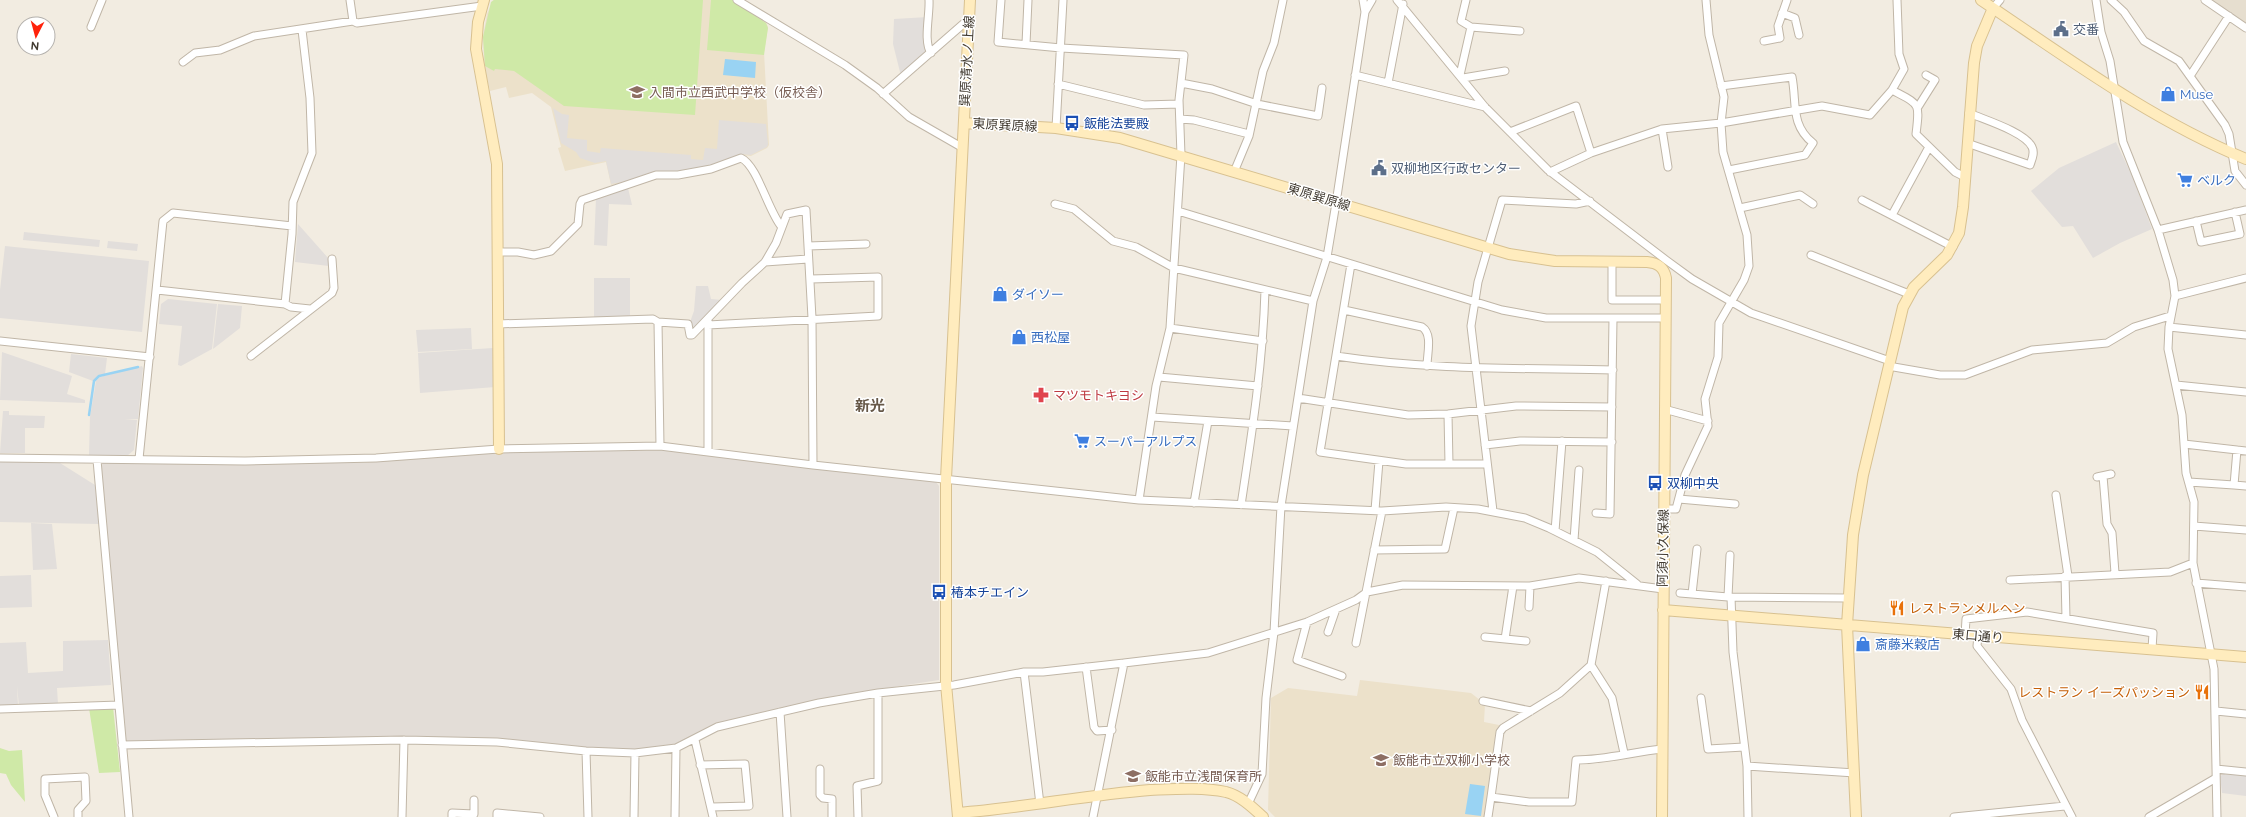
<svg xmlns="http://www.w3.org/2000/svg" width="2246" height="817" font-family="Raleway,'Noto Sans JP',sans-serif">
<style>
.residential{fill:#e6decf}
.industrial{fill:#e3ddd7}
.education{fill:#ece1ca}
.green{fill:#cfe9a7}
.parking{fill:#e2dedb}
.water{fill:#99d3f3}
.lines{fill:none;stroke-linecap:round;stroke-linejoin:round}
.stream{stroke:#99d3f3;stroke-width:2.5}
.street-casing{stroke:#c0b6a7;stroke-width:9}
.secondary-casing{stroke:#d8c190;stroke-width:12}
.street{stroke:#fff;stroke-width:7}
.secondary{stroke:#ffecbe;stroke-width:10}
.labels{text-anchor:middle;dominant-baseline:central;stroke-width:3;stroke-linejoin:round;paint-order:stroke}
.service-label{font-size:13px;fill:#4e5e75;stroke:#fff;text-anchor:start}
.street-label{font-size:13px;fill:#433c32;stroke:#fff}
.education-label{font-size:13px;fill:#785e54;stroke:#fff;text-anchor:start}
.shop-label{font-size:13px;fill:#366cbe;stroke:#fff;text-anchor:start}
.transit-label{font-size:13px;fill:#164399;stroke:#fff;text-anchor:start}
.health-label{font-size:13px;fill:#be3a42;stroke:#fff;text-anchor:start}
.food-label{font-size:13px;fill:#c56008;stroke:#fff;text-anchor:start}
.quarter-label{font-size:15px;font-weight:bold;fill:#675949;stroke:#fff}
</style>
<rect width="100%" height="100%" fill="#f2ece1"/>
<!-- residential -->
<path class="residential" d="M2205,0H2246V28Z"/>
<!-- industrial -->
<path class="industrial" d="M661,450L936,482L939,486V680L835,696L724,723L682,743L647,750L608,751L504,742H126L100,467L103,463H357L500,452Z"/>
<!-- education -->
<path class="education" d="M493,0H733L766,22L768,27L764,52L769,145L767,148L751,156L741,155L710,166L611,185L606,162L565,171L558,148L561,147L551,107L532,93L509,98L506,87L490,91L484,67L483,37L487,14Z
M1360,680L1471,693L1485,704L1484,722L1499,725L1486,817H1275L1268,810L1271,698L1288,688L1357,696Z"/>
<!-- green -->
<path class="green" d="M494,0H703L695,115L564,106L514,71L495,69L494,71L485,66L483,37L491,2Z
M711,0H732L766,23L768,28L764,55L707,50Z
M113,707L120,772L99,773L89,708Z
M0,748L9,751L22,750L25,802L11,785L6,774L0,773Z"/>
<!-- parking -->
<path class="parking" d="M928,17L924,44L927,53L901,76L893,44L894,19Z
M553,108L562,114L569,115L567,138L587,140V151L600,153L601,148L691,155V159L703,160L705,148L717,149L719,120L766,124L768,144L767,147L751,155L740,154L709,166L611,184L606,161L595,163L580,158L576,152L561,143Z
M2116,142L2132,176L2152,229L2120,243L2093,258L2073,226L2062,227L2031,191L2059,168Z
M628,188L632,205L609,204L607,246L594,245L596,198Z
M298,224L329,259V266L295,262Z
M24,232L100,240L99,247L23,240Z
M108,241L138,244L137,251L107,248Z
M5,246L149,261L142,332L0,318V290Z
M594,278H630V318L594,319Z
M696,286H708L711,299L722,300L692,332L690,322L694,311Z
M168,299L217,304L212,349L181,366L178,365L182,326L159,324L161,304Z
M218,304L242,306L240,328L213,349Z
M471,328L472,349L418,352L416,330Z
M493,348L495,387L420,393L418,353Z
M2,352L72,376L67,394L85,400V403L0,400Z
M71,354L107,358L105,374L99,375L93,381L69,372Z
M142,366L143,368L138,419H125L137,420L134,450L127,456L89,455L90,417L96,381L100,377Z
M3,411H9V415L45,416L44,428H25V453H0Z
M0,461L60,463L95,485L99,524L0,522Z
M31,523L52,524L57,569L33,570Z
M31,575L32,607L0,608V576Z
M108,640L111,685L57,688L58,704L19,706L17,686L18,706L0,707V643L26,642L28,673L63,671V641Z
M2224,774L2246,776V796L2222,793L2220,776Z"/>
<!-- water -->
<path class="water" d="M725,59L756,62L755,78L723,75Z
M1470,784L1485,786L1481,816L1465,814Z"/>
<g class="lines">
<!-- stream -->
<path class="stream" d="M89,415L94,381L99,376L138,367"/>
<defs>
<path id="street" d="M350,0L353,21
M737,0L845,65L877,88L909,117L963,148
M929,0C930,15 923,41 931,53
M1001,0L998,42L1061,48L1184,55L1179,100L1181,155L1170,328L1156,386L1139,500
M1397,0L1485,107L1548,170L1666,260L1692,279L1751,313L1890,361
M1466,0L1461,21L1471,27L1520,31
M1897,0L1899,54L1904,69L1892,90C1920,105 1920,102 1916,134L1955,172L1965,177
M2096,0L2101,32L2110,61L2123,142L2158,230L2173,280L2175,296L2169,327L2168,349L2182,415L2186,473L2194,502L2193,563L2214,669L2217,817
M2111,0L2124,12L2144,41L2179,61L2225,125L2229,134L2235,171L2246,185
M2205,0L2246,28
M1993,8L2000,0
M1365,12L1372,0
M1782,13L1795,18L1799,35
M91,27L102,0
M1764,41L1780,38L1778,26L1787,0
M1026,44L1028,0
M183,62L195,53L220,50L254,36L353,21L357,23L482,6
M1355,75L1485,107
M1460,75L1471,27
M2190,76L2229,16
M1463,78L1505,71
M1181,83L1212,89L1257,104L1318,116L1322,88
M1388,83L1403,4
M1058,84L1144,105L1179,104
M1721,86L1792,77C1797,102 1790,125 1813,143L1805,155L1729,170
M883,94L970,18
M1918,107L1935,80L1926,75
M1180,119L1194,120L1249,134
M1056,128L1063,0
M1662,129L1668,167
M1510,132L1576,106L1591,153
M1967,143L2030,165C2032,159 2035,153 2032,147C2025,132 1985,120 1969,113
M1234,172L1249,136L1263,71L1274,43L1283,0
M1550,172L1591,153L1662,129L1721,123L1822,106L1870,115L1892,90
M1862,200L1953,247
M1055,204L1074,209L1113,241L1136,247L1174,268L1313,301
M1740,208L1800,195L1813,204
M1178,211L1502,310L1546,318H1665
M1892,215L1929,147
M2196,221L2201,242L2240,234L2235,212
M2158,230L2246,210
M808,246L866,244
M498,252H518L534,255L551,251L578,224L580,204L582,200L656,175H678L711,169L741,158C757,165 768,210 781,226
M1811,255L1909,294
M765,262L808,259
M1612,262V300H1666
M1351,264L1320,452L1406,464H1486
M157,290L285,304L291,307L310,309
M2175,296L2246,278
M285,304L292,234L293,202L312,153L310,98L302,30
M1344,310L1422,327C1433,334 1427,354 1427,366
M708,321V450
M658,322L660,446
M498,324L653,319L658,322L688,324L690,335H692L742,283L765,262L776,243L787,214L806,210L812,318L813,465
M708,325L878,316V277L811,279
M2169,327L2246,335
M1170,328L1263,341
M0,341L150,357
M251,356L332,293L334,288L332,259
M1336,356C1428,370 1520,368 1613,370
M1888,366L1940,375H1965L2032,350L2107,343L2134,327L2170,316
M1159,377L1258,386
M2176,385L2246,392
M1298,398L1408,415L1448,414L1516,406L1612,407
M1664,409L1708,421
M1448,414L1449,464
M1152,417L1293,426
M2184,444L2246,451
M1485,445L1520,441L1612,442
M2237,450L2234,485L2246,486
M0,458L245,461L376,458L499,449L660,446L813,465L1139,500L1382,511L1446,507L1478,509L1525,518L1549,528L1597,552L1637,584
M139,459L163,221L173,213L292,226
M97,460L129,817
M2103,476L2107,524L2112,533L2115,573
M2097,477L2111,474
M2189,482L2234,485
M2056,495L2068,576
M1679,499L1735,504
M1194,503L1208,421
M1241,505C1252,433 1263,362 1265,290
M1664,509H1676L1685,475L1708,426L1705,399L1718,357L1719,323L1744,280L1749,266L1747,235L1723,152L1721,123L1724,97L1709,35L1706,0
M1375,510L1379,461
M1493,511L1471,326L1478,282L1502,200L1576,204L1590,201
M1596,513L1610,514L1613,319
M2194,526L2246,530
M1555,531L1562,441
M1574,540L1579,470
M1374,550L1445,549L1454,508
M2065,576L2066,618
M2010,580L2170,572L2193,563
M2196,583L2246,587
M1680,593L1728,597L1847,598
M1692,594L1697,549
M1728,597L1730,555
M1731,597L1733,652L1747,766L1748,817
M1529,607L1530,586
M1307,622L1297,660L1342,676
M1328,632L1336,609
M1965,635L1966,619L2027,612L2153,633L2152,649
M1978,636L1977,646L2011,689L2022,720L2072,817
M1485,637L1526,641
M1505,639L1513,586
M1356,643L1382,511
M1591,665L1612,698L1624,753
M1086,667L1094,727L1097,731L1112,730
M1024,672L1040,804
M1701,698L1708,749L1744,747
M1483,701L1531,711
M0,709L119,705
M2216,711L2246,714
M780,712L787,817
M695,740L713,817
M122,745L404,740L497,742L586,751L635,753L676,748L717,727L819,703L878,693L954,685L1024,672H1043L1124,663
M586,751L588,817
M700,765L745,764L749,806L712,807
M1747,766L1855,773
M820,769V795L823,798L832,799V817
M2216,769L2246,772
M1491,797L1500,732L1503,728L1560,693L1591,665L1606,581
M1248,804L1262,774L1266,698L1274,632L1281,506L1313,301L1327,257L1336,203L1365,12L1363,0
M54,817L45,795V779L85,777L86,801L78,810V817
M402,817L404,740
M452,817V813L474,814V800
M497,817V813L540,817
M634,817L635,753
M675,817L676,748
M858,817L857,786L878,781V693
M1093,817L1124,663L1208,653L1307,622L1356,600L1367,592L1403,585L1530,586L1579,578L1663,589
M1488,817L1491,797L1529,802H1572L1576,760C1605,760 1633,752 1662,749
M1954,817L2065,806
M2149,817L2216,778"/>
<path id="secondary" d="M484,0L478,22L476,49L497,164L499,449
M1981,0C2066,57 2151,120 2246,159
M964,123L1056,128L1120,138L1509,254L1555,261L1647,262C1658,263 1664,267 1666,278L1662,817
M1663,610L2246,657
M958,813C1022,808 1086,795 1150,790C1175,789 1202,787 1226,792C1241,796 1252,807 1263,817
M958,817L946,684V479L970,0
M1856,817L1847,625L1853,535L1863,475L1903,307L1914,287L1947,255L1959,233L1963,207L1974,63L1977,46L1993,8"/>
</defs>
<!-- street casing -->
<use href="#street" class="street-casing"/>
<!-- secondary casing -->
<use href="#secondary" class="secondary-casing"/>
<!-- street -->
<use href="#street" class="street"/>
<!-- secondary -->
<use href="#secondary" class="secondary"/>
</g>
<!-- icons -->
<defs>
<symbol id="civic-bare" viewBox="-9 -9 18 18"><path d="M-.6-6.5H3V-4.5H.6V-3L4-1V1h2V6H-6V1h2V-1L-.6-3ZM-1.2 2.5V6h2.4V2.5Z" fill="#5c6f8a" stroke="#fff" stroke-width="2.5" paint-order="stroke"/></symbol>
<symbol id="school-bare" viewBox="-9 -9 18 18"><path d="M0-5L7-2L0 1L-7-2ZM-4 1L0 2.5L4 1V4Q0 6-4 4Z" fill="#8d6e63" stroke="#fff" stroke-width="2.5" paint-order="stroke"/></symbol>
<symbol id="shop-bare" viewBox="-9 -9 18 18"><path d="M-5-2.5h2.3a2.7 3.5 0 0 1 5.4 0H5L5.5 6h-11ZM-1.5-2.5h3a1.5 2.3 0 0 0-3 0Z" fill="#3f7fe0" stroke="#fff" stroke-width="2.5" paint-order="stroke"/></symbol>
<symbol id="bus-bare" viewBox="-9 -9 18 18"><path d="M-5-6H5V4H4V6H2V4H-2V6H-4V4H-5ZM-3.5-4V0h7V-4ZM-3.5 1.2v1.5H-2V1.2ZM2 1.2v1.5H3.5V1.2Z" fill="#1a4fb4" stroke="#fff" stroke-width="2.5" paint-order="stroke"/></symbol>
<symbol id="supermarket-bare" viewBox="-9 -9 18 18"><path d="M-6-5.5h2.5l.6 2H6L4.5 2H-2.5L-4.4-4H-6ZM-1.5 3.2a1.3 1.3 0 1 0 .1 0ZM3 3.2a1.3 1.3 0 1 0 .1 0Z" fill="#3f7fe0" stroke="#fff" stroke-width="2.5" paint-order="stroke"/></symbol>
<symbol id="pharmacy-bare" viewBox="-9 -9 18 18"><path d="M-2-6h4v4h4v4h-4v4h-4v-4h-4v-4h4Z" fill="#e0444e" stroke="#fff" stroke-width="2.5" paint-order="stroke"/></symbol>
<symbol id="restaurant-bare" viewBox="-9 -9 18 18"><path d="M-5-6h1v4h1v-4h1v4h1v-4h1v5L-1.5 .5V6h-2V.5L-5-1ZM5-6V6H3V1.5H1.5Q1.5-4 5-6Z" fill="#e8710a" stroke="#fff" stroke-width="2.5" paint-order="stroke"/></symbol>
</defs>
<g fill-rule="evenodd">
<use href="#civic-bare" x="2050" y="18" width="22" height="22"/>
<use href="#school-bare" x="626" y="81" width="22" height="22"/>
<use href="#shop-bare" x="2157" y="83" width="22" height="22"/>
<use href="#bus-bare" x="1061" y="112" width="22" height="22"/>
<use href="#civic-bare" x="1368" y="157" width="22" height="22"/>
<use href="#supermarket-bare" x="2174" y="169" width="22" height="22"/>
<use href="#shop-bare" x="989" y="283" width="22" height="22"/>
<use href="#shop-bare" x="1008" y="326" width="22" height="22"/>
<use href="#pharmacy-bare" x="1030" y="384" width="22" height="22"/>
<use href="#supermarket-bare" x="1071" y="430" width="22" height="22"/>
<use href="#bus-bare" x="1644" y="472" width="22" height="22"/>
<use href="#bus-bare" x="928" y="581" width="22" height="22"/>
<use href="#restaurant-bare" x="1886" y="597" width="22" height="22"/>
<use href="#shop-bare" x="1852" y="633" width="22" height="22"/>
<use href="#restaurant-bare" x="2191" y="681" width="22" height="22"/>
<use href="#school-bare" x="1370" y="749" width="22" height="22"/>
<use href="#school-bare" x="1122" y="765" width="22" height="22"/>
</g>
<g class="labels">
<!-- service labels -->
<g class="service-label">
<text x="2073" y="29">交番</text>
<text x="1391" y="168">双柳地区行政センター</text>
</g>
<!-- street labels -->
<g class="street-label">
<text transform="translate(967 61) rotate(-87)">巽原清水ノ上線</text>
<text transform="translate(1005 125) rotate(3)">東原巽原線</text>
<text transform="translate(1319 197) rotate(17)">東原巽原線</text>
<text transform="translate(1663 548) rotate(-89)">阿須小久保線</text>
<text transform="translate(1978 636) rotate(5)">東口通り</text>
</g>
<!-- education labels -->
<g class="education-label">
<text x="649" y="92">入間市立西武中学校（仮校舎）</text>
<text x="1393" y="760">飯能市立双柳小学校</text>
<text x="1145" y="776">飯能市立浅間保育所</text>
</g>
<!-- shop labels -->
<g class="shop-label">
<text x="2180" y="94">Muse</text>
<text x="2197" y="180">ベルク</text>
<text x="1012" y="294">ダイソー</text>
<text x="1031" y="337">西松屋</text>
<text x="1094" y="441">スーパーアルプス</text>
<text x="1875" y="644">斎藤米穀店</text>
</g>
<!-- transit labels -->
<g class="transit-label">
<text x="1084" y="123">飯能法要殿</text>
<text x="1667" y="483">双柳中央</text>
<text x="951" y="592">椿本チエイン</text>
</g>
<!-- health labels -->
<g class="health-label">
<text x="1053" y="395">マツモトキヨシ</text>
</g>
<!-- food labels -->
<g class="food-label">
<text x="1909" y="608">レストランメルヘン</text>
<text x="2190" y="692" text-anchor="end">レストラン イーズパッション</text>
</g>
<!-- quarter labels -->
<g class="quarter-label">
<text x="870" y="406">新光</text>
</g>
</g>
<!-- north arrow -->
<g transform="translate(36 36) rotate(186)"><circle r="19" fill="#ffffff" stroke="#b4b1ad"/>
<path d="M0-3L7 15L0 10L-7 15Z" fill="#ff220b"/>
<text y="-6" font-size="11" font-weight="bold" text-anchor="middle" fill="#433c32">N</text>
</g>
</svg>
